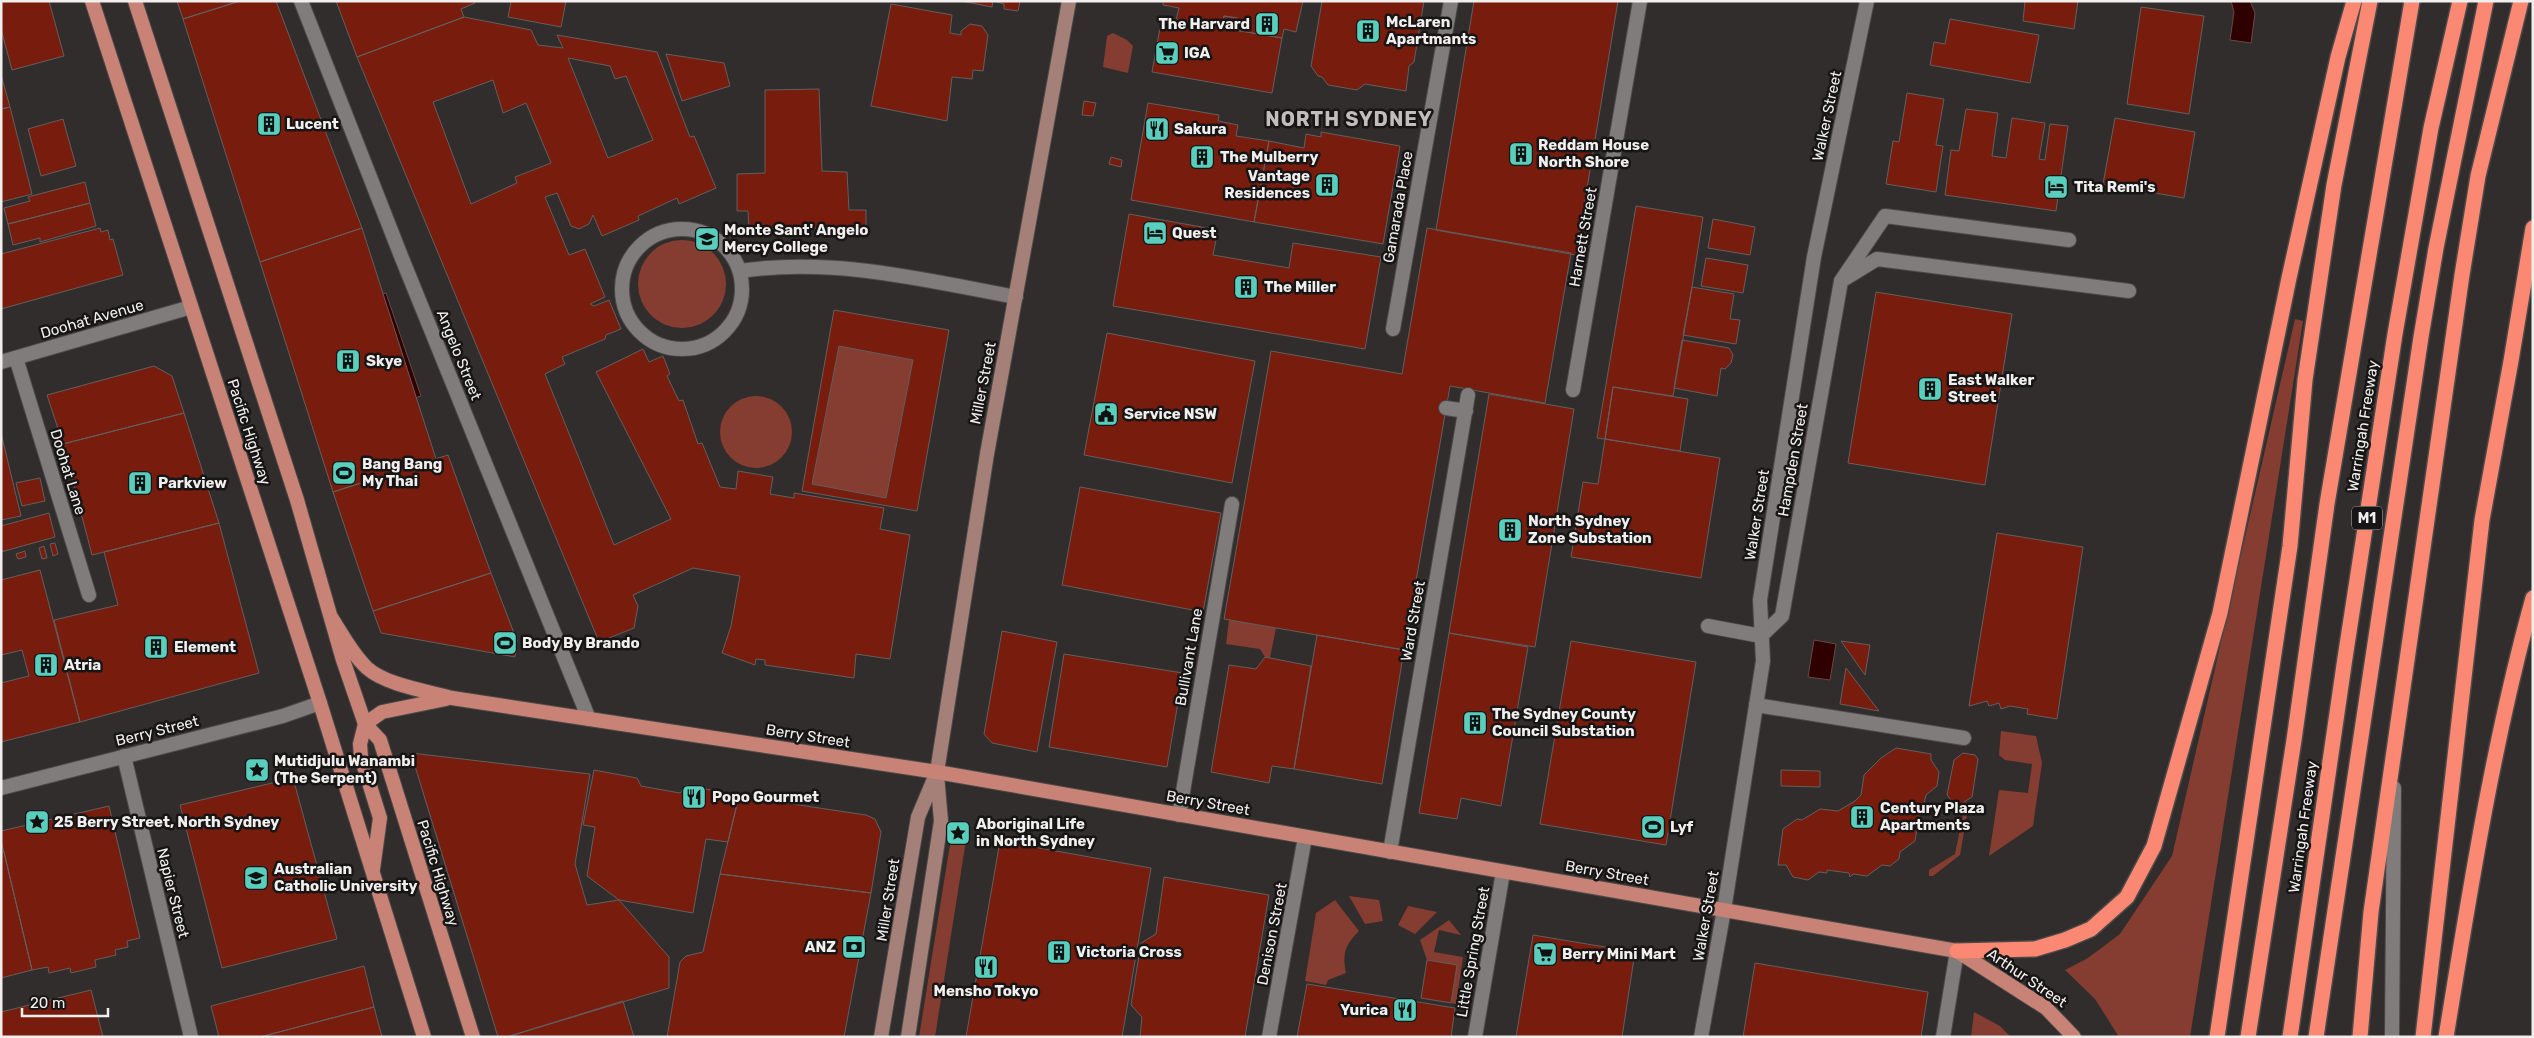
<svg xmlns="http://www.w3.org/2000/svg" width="2534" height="1038" font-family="Rubik,sans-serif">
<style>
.green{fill:#843d30}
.water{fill:#2e0000;stroke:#684847}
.building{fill:#781d0e;stroke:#635f5e;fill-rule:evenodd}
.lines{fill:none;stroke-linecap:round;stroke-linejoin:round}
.service-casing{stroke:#4c4948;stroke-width:16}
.minor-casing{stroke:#4c4948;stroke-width:16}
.tertiary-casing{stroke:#4c4948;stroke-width:16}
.secondary-casing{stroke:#4c4948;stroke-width:16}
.primary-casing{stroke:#4c4948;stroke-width:16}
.motorway-casing{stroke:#4c4948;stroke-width:18}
.service{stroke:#807c7b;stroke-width:14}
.minor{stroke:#807c7b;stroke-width:14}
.tertiary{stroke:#807c7b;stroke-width:14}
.secondary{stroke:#a58078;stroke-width:14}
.primary{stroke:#c98376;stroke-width:14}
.motorway{stroke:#fa8872;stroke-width:15}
.labels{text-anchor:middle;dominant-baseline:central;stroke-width:5;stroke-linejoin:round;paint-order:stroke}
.shield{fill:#171515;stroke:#b0aead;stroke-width:1}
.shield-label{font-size:14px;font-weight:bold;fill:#f1efee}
.poi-label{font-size:15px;font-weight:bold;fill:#f1efee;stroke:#171515;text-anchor:start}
.street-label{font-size:15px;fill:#f1efee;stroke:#171515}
.district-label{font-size:20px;font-weight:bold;letter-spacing:1px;fill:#c1bdbc;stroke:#171515}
</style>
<rect width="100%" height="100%" fill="#302d2c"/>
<!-- green -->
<path class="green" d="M1113,33L1127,40L1133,46L1128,73L1103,67L1107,36Z
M638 284a44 44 0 1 1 88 0a44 44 0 1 1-88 0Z
M2295,319L2303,321L2190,1037H2119L2095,999L2065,970L2088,958L2120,934L2172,856Z
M839,346L913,360L886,498L812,484Z
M720 432a36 36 0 1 1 72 0a36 36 0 1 1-72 0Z
M1229,620L1276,628L1270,658L1265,657L1260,649L1226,644Z
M2001,731L2036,736L2042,763L2033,826L1989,856L1999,790L2028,793L2032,764L2005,760L1999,755Z
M1964,802L1969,803L1960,855L1933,876H1929V870L1955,854L1963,815L1960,805Z
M952,832L967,834L935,1037H919Z
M1349,896L1379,900L1383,921L1365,924Z
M1335,900L1359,931C1345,945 1342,954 1346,973L1328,980L1326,985L1305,981L1316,913Z
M1408,906L1437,912L1415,934L1398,925Z
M1449,920L1461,935L1439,930L1434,952L1463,957L1456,1004L1451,1003L1457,965L1427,960L1420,940Z
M1974,1012L2000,1026L2011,1037H1971Z"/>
<!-- water -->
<path class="water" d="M2231,1H2250L2255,13L2251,43L2230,40L2234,12Z
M386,293L421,396L396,404L371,298Z
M1814,640L1836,644L1830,680L1808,677Z"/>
<!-- building -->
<path class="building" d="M1,1H49L64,56L12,70L1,29Z
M177,1H240L183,19Z
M240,1H276L362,228L260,262L183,19Z
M336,1H474L475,3L461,9L464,17L357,57Z
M511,1H566L561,27L508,17Z
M961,1H1020L1018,11L1004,9V4L993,1L992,7Z
M1163,1H1303L1296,32L1284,29L1282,38L1235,30L1237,18L1224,16L1222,28L1176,20L1179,8L1163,5Z
M1322,1H1424L1414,62L1409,66L1406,91L1365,84L1357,90L1328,85L1322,77L1318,76L1311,66Z
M1474,1H1618L1576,255L1436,230Z
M2025,1H2078L2074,29L2023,21Z
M891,4L952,15L950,33L961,35V31L970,24L982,26L988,35L983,71L973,70L972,79L952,77L947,121L871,106Z
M2141,7L2204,16L2189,114L2127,104Z
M1224,16L1237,18L1235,30L1282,38L1272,93L1152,72L1162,17L1222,28Z
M464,17L531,30L538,45L563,48L557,35L657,52L690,137L694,136L716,188L679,204L677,198L638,216L639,220L602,236L593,215L589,224L579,229L571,226L557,193L545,197L569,255L585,249L605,297L590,304L594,306L609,300L621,329L606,335L605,339L562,357L565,364L545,374L614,545L671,519L596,372L643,349L649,362L663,356L670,374L667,376L679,401L683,400L698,444L702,443L720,487L736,489L738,471L773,477L770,494L794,498V493L884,508L880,529L910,535L890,659L856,654L854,678L765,665V660L756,659L755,665L722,653L731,626L740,576L693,568L633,595L638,606L634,628L599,642L357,57ZM568,58L610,66L615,79L626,76L653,140L608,158ZM493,80L503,113L526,103L551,163L515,177L517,183L471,204L433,102Z
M1950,19L2039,35L2030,83L1930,65L1934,42L1945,44Z
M666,54L724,63L730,86L682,101Z
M1,75L10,107L1,109Z
M819,89L822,171L847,172L849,210H866V227L749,230L748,211H737V174L765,173V90Z
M1907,93L1944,99L1936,145L1943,146L1936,192L1886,184L1893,141L1899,142Z
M1084,101L1096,103L1093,116L1082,115Z
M1148,103L1219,115L1218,121L1238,125L1236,136L1269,141L1254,222L1131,200Z
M10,107L32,194L1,202V109Z
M1966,109L1998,113L1992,156L2006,158L2012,118L2045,123L2039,159L2045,160L2050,124L2068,126L2056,211L1945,195L1951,150L1959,151Z
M2115,118L2195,132L2184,198L2103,184Z
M63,119L76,166L41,176L28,129Z
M1321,132L1400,146L1383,244L1254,222L1269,141L1304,148L1306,134L1321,137Z
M1111,157L1122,160L1121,167L1109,164Z
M85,182L90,203L8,224L4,208L30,201L28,197Z
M90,203L96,226L40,242V238L13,245L8,224Z
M1636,206L1703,217L1692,287L1673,396L1613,387L1605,439L1597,438Z
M1129,214L1218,230L1213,255L1289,268L1293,243L1381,257L1365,349L1113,306Z
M1713,219L1755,227L1750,255L1708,248Z
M100,228L101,232L108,230L110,240L113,239L123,275L1,309V254Z
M362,228L436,459L333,492L260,262Z
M1427,228L1571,253L1545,403L1450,386L1404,650L1224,619L1271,351L1402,374Z
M1706,258L1748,265L1743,293L1701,286Z
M1692,287L1734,294L1730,319L1740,320L1736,344L1683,335Z
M1876,292L2012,314L1985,485L1848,463Z
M834,310L949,330L917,511L802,491ZM839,346L913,360L886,498L812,484Z
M1107,333L1255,361L1232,483L1084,455Z
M1682,340L1729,348L1733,355L1731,363L1725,369L1721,368L1717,396L1674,388Z
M154,366L172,376L184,413L63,444L47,395Z
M1613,387L1688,399L1680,451L1605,439Z
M1489,394L1574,409L1535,647L1449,633Z
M184,413L219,523L92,555L63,444Z
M1,433L21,516L1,520Z
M1605,439L1720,458L1701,578L1571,557L1583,482L1598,484Z
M448,455L491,573L373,611L333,492Z
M40,478L45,501L22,506L16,483Z
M1080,487L1221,513L1203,612L1062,585Z
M49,513L55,537L1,552V526Z
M219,523L259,673L80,722L54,620L118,605L104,552Z
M1997,533L2083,547L2057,719L2027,714L2028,709L2010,706L2001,709L1999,703L1989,706L1987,701L1969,706Z
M55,543L58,554L53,556L50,544Z
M44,546L47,558L42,559L39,548Z
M25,551L26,557L18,559L16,554Z
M40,570L80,722L1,742V683L29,676L22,650L1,655V580Z
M491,573L517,641L515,657L381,633L373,611Z
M1002,631L1057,642L1037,752L992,743L984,734Z
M1449,633L1528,647L1501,806L1461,798L1457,819L1419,813Z
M1317,635L1404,650L1382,784L1294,769Z
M1571,641L1696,662L1666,845L1540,824Z
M1841,641L1870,645L1865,675Z
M1064,654L1183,673L1167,767L1049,747Z
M1265,657L1311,666L1294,769L1272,766L1269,783L1211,772L1229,665L1256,669Z
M1846,668L1879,711L1840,704Z
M1896,748L1931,754V760L1939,772L1937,786L1926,795L1924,803H1921L1915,841L1900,852L1899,859L1890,866L1882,865L1867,876L1853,874L1850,877L1849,873L1827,870V873L1819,872L1808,880L1793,877L1786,865H1778L1783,829L1797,819L1802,820L1820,809L1838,811L1855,801L1861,795L1864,775L1881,758Z
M411,753L590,774L575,864L587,905L619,900L669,957V988L507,1037H498Z
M1963,753L1975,755L1978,759L1972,797L1956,807L1947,795L1954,760Z
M594,770L637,778L641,786L680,793L687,785L739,796L728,842L706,839L693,913L619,900L587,876L595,827L583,825Z
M1781,770L1820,771V787L1781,786Z
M293,778L337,939L222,968L180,805Z
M739,796L866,815L875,819L881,832L871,893L720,874Z
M109,806L140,938L127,941L128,947L115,950L116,955L95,960L96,967L71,973L70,968L49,973L48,967L32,970L1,840V831Z
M1000,841L1151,868L1122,1037H966Z
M1,852H4L32,970L1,978Z
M720,874L871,893L844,1037H667L680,962L686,956L703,952Z
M1164,877L1269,895L1245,1037H1140L1142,1017L1131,1005L1141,943L1156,934Z
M1533,935L1635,952L1622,1037H1516Z
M1427,960L1457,965L1451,1003L1421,998Z
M1755,963L1928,992L1921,1037H1743Z
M364,966L374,1007L260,1037H219L211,1006Z
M1307,984L1455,1008L1451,1037H1297Z
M91,990L103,1037H1V1012Z
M623,1001L634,1037H507L513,1035Z
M374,1007L382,1037H260Z"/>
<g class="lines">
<defs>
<path id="service" d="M622 289a60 60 0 1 1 120 0a60 60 0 1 1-120 0Z
M740,271C834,257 924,280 1016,297
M1393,329L1451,1
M16,358L89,595
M1446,408L1466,411
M1708,626L1761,636
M1756,705L1964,738
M1179,815L1232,504
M1390,852L1468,395
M1269,1037L1305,837
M1475,1037L1503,872
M1943,1037L1957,951
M2392,1037L2394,788"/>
<path id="minor" d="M301,1L401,256L589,719
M2069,240L1885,216L1841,281L1877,259L2129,291
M1,362L191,307
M1573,390L1640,1
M1761,636L1782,616L1841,281
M124,756L191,1037
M1,788L283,716L320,703"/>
<path id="tertiary" d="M1701,1037L1724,910L1763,661L1760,600L1814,257L1867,1"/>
<path id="secondary" d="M881,1037L918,817L937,772L987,454L1069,1
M908,1037L941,821L937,775"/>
<path id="primary" d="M92,1L320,703L424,1037
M135,1L297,500L343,660L365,724L380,740L473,1037
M331,617C342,634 352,654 367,668C386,685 427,691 452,698L937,772L1957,951L2046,1008L2074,1037
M365,724L360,744L361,757L380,818L373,869
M365,724L382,712L446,699"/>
<path id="motorway" d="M1957,951L2035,949L2065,940L2091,929L2127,897L2154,846L2220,613L2289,278L2338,57L2354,1
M2217,1037L2290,546L2305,380L2334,185L2370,1
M2248,1037L2294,740L2327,504L2412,1
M2290,1037L2345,658L2395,334L2431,128L2460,1
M2316,1037L2421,337L2436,248L2486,1
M2360,1037L2371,912L2462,275L2478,176L2521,1
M2423,1037L2482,520L2511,361L2533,228
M2446,1037C2470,890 2493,742 2533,598"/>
</defs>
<!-- service casing -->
<use href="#service" class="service-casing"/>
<!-- minor casing -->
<use href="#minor" class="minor-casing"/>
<!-- tertiary casing -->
<use href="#tertiary" class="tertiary-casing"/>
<!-- secondary casing -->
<use href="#secondary" class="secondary-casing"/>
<!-- primary casing -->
<use href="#primary" class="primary-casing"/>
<!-- motorway casing -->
<use href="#motorway" class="motorway-casing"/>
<!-- service -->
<use href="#service" class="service"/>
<!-- minor -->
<use href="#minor" class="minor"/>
<!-- tertiary -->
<use href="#tertiary" class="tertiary"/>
<!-- secondary -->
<use href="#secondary" class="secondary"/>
<!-- primary -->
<use href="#primary" class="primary"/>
<!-- motorway -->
<use href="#motorway" class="motorway"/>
</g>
<!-- icons -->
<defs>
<symbol id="building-square" viewBox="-11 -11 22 22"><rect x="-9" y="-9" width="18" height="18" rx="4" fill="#5acebc" stroke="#171515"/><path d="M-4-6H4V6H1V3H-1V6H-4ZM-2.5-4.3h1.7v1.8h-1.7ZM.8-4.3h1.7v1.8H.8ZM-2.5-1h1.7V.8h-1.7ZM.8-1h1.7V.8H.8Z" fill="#111"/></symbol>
<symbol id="supermarket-square" viewBox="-11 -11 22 22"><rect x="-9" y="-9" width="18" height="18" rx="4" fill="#5acebc" stroke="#171515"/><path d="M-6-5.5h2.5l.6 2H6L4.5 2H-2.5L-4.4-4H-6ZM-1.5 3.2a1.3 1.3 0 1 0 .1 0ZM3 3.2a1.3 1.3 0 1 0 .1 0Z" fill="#111"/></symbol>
<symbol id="restaurant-square" viewBox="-11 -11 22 22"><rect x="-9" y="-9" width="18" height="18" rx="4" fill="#5acebc" stroke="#171515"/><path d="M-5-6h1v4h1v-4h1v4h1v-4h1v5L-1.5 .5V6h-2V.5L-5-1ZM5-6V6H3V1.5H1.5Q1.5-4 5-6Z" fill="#111"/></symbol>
<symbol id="hotel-square" viewBox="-11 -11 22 22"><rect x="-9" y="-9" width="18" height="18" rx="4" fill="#5acebc" stroke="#171515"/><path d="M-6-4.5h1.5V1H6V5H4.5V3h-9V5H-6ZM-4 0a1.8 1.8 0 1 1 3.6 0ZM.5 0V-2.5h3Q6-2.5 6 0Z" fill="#111"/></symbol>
<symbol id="school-square" viewBox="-11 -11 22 22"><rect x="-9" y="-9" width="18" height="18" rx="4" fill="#5acebc" stroke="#171515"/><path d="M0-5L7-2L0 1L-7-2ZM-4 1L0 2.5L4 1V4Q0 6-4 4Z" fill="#111"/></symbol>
<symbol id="civic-square" viewBox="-11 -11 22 22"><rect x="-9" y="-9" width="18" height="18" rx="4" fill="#5acebc" stroke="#171515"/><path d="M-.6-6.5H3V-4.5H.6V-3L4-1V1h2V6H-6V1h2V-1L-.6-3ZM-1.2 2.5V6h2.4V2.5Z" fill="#111"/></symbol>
<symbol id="stadium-square" viewBox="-11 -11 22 22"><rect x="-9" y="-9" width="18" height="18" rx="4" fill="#5acebc" stroke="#171515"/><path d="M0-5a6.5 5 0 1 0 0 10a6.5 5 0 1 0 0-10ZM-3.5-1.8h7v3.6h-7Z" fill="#111"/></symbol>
<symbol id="sight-square" viewBox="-11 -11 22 22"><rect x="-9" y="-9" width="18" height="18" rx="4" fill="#5acebc" stroke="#171515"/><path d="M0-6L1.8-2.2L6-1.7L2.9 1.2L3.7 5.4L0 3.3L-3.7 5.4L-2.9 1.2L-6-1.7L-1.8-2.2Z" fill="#111"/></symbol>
<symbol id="university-square" viewBox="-11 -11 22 22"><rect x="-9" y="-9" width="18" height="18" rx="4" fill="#5acebc" stroke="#171515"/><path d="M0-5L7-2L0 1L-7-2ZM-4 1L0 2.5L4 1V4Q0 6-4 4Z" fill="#111"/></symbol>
<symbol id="bank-square" viewBox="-11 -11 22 22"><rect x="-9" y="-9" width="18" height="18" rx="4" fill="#5acebc" stroke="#171515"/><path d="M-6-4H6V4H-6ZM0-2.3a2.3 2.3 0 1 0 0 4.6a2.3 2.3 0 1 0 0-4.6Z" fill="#111"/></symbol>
</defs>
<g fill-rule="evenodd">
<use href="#building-square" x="1253" y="10" width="28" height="28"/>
<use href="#building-square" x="1354" y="17" width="28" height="28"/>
<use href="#supermarket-square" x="1153" y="39" width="28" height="28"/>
<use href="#building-square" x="255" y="110" width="28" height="28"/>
<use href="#restaurant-square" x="1143" y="115" width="28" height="28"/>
<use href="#building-square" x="1507" y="140" width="28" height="28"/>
<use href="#building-square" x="1188" y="143" width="28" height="28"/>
<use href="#building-square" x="1313" y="171" width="28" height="28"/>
<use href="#hotel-square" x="2042" y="173" width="28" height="28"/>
<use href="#hotel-square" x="1141" y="219" width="28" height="28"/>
<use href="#school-square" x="693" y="225" width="28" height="28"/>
<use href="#building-square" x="1232" y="273" width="28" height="28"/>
<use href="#building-square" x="334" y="347" width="28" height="28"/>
<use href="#building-square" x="1916" y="375" width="28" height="28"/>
<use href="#civic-square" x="1092" y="400" width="28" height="28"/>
<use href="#stadium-square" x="330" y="459" width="28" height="28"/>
<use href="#building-square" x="126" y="469" width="28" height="28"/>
<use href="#building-square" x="1496" y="516" width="28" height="28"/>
<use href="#stadium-square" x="491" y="629" width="28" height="28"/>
<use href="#building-square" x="142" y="633" width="28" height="28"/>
<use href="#building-square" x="32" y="651" width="28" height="28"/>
<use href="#building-square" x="1461" y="709" width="28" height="28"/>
<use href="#sight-square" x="243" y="756" width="28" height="28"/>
<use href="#restaurant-square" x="680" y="783" width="28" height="28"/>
<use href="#building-square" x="1848" y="803" width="28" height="28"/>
<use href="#sight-square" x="23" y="808" width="28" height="28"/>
<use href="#stadium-square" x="1639" y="813" width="28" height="28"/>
<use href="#sight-square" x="944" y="819" width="28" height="28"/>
<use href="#university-square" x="242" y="864" width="28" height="28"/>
<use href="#bank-square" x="840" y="933" width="28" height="28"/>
<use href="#building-square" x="1045" y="938" width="28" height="28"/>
<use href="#supermarket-square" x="1531" y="940" width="28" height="28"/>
<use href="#restaurant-square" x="972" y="953" width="28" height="28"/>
<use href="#restaurant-square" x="1391" y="996" width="28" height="28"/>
</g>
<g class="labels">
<!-- shield labels -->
<rect class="shield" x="2352" y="506.5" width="30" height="23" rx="4"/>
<g class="shield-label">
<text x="2367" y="518">M1</text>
</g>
<!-- poi labels -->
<g class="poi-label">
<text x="1386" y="22">McLaren<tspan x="1386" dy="17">Apartmants</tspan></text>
<text x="1250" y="24" text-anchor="end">The Harvard</text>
<text x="1184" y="53">IGA</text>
<text x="286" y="124">Lucent</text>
<text x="1174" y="129">Sakura</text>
<text x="1538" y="145">Reddam House<tspan x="1538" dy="17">North Shore</tspan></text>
<text x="1220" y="157">The Mulberry</text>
<text x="1310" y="176" text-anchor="end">Vantage<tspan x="1310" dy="17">Residences</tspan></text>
<text x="2074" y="187">Tita Remi's</text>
<text x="724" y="230">Monte Sant' Angelo<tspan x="724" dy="17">Mercy College</tspan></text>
<text x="1172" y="233">Quest</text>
<text x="1264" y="287">The Miller</text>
<text x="366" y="361">Skye</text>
<text x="1948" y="380">East Walker<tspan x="1948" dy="17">Street</tspan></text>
<text x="1124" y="414">Service NSW</text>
<text x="362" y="464">Bang Bang<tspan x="362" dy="17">My Thai</tspan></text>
<text x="158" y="483">Parkview</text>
<text x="1528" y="521">North Sydney<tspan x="1528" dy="17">Zone Substation</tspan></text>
<text x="522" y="643">Body By Brando</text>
<text x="174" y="647">Element</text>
<text x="64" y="665">Atria</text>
<text x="1492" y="714">The Sydney County<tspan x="1492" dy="17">Council Substation</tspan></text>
<text x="274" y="761">Mutidjulu Wanambi<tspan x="274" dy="17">(The Serpent)</tspan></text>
<text x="712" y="797">Popo Gourmet</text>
<text x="1880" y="808">Century Plaza<tspan x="1880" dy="17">Apartments</tspan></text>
<text x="54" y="822">25 Berry Street, North Sydney</text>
<text x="976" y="824">Aboriginal Life<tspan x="976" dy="17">in North Sydney</tspan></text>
<text x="1670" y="827">Lyf</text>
<text x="274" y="869">Australian<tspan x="274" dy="17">Catholic University</tspan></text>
<text x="836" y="947" text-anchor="end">ANZ</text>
<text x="1076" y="952">Victoria Cross</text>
<text x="1562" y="954">Berry Mini Mart</text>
<text x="986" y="991" text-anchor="middle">Mensho Tokyo</text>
<text x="1388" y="1010" text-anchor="end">Yurica</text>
</g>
<!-- street labels -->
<g class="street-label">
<text transform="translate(1827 116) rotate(-78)">Walker Street</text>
<text transform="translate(1398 207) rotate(-80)">Gamarada Place</text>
<text transform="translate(1583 237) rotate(-80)">Harnett Street</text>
<text transform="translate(92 319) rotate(-16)">Doohat Avenue</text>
<text transform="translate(459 355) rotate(68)">Angelo Street</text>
<text transform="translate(983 383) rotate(-79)">Miller Street</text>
<text transform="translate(2363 426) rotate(-81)">Warringah Freeway</text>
<text transform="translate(249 432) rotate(72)">Pacific Highway</text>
<text transform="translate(1793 460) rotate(-80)">Hampden Street</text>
<text transform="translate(68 472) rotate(73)">Doohat Lane</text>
<text transform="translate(1757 515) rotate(-81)">Walker Street</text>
<text transform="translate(1413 621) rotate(-80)">Ward Street</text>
<text transform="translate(1189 657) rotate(-80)">Bullivant Lane</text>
<text transform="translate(157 731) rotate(-14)">Berry Street</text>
<text transform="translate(808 736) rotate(9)">Berry Street</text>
<text transform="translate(1208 803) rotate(10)">Berry Street</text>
<text transform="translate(2303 827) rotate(-82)">Warringah Freeway</text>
<text transform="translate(438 873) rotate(73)">Pacific Highway</text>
<text transform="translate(1607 873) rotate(10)">Berry Street</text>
<text transform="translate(173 893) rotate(76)">Napier Street</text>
<text transform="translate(888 900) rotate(-81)">Miller Street</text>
<text transform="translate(1706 916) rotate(-80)">Walker Street</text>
<text transform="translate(1272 934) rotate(-79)">Denison Street</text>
<text transform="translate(1473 952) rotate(-80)">Little Spring Street</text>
<text transform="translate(2027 978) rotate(34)">Arthur Street</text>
</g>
<!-- district labels -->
<g class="district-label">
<text x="1349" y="119">NORTH SYDNEY</text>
</g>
</g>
<!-- border -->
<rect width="2534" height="1038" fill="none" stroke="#f1efee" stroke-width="5"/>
<!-- scale -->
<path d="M22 1008v8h86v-8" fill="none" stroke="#f1efee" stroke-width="2.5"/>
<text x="30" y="1008" font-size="15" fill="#f1efee" stroke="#171515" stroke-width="4" paint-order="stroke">20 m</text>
</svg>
